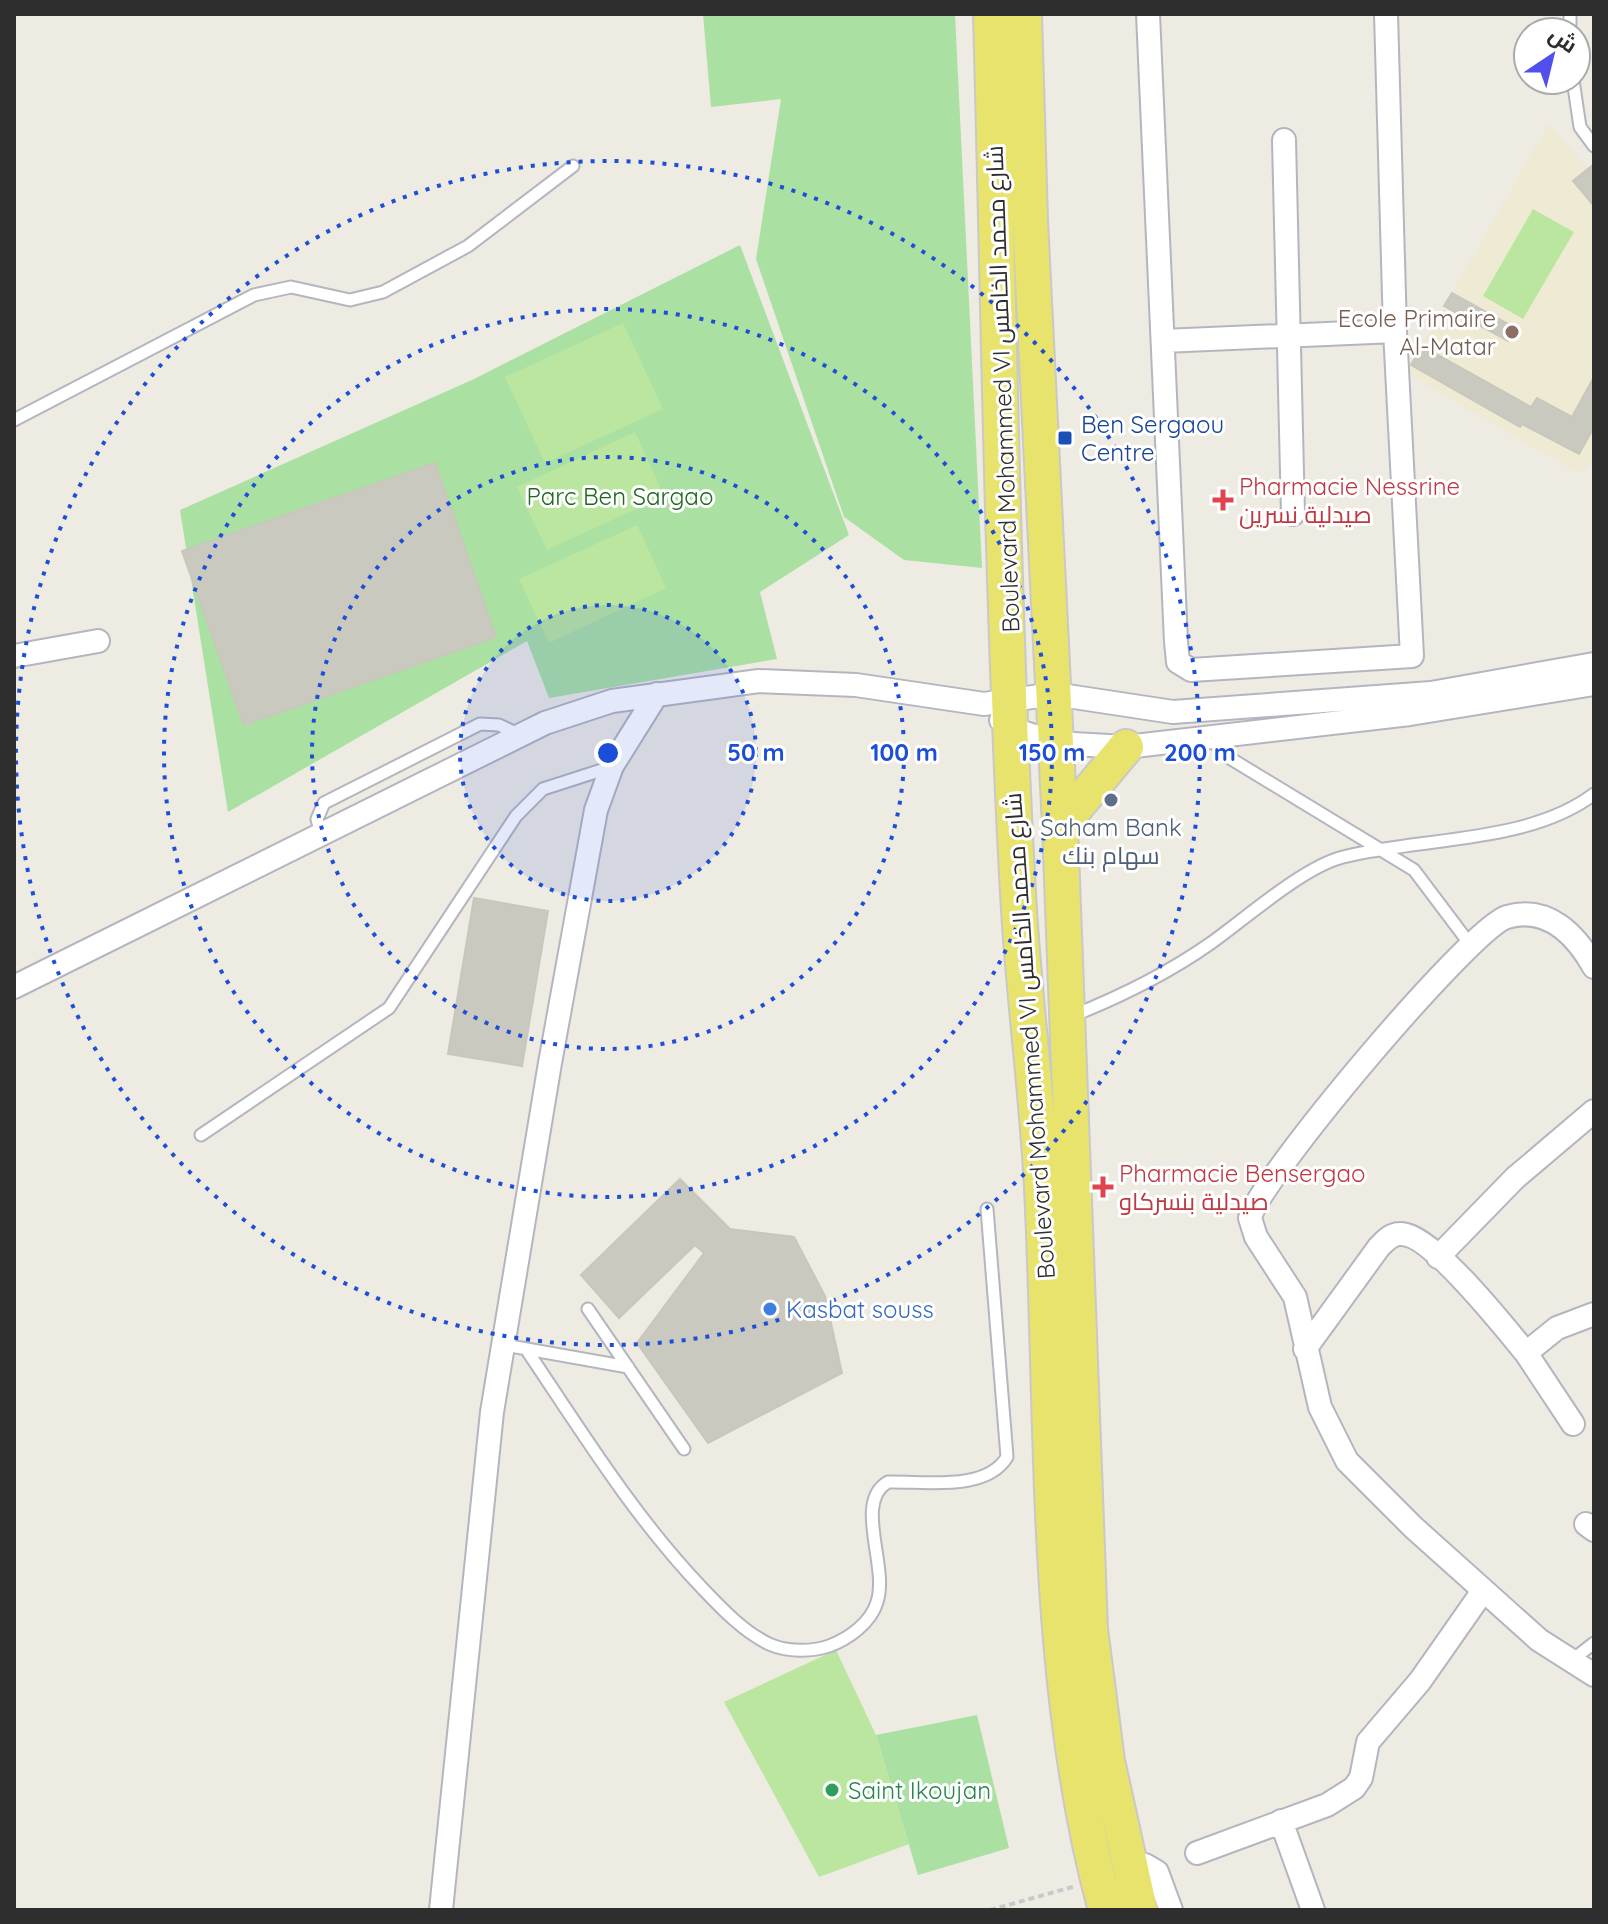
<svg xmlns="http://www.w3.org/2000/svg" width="1608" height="1924" font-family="Quicksand,Cairo,sans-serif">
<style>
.education{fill:#eeead3}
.green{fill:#abe0a3}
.pitch{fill:#bae6a0}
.building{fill:#cac9c0;stroke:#c9c7bb;stroke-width:2}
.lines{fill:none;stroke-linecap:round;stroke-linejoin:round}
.service-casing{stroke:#b5b5c0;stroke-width:15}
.minor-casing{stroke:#b5b5c0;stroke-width:26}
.primary-casing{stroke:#c9c9c9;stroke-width:38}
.path{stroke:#c9c9c9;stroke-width:4;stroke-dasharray:6 4;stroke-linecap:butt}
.service{stroke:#fff;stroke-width:11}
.minor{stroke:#fff;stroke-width:22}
.primary{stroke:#e7e36d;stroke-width:34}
.ring{fill:none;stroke:#1d4ed8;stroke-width:4;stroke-dasharray:4 8}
.education-dot{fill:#8d6e63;stroke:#fff;stroke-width:3}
.transit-dot{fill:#1a4fb4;stroke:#fff;stroke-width:3}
.health-dot{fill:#e0444e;stroke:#fff;stroke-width:3}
.service-dot{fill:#5c6f8a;stroke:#fff;stroke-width:3}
.shop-dot{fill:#3f7fe0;stroke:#fff;stroke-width:3}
.leisure-dot{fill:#2e9e5b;stroke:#fff;stroke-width:3}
.labels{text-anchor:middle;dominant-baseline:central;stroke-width:6;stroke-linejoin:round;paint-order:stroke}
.education-label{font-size:24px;fill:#785e54;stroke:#fff;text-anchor:end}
.street-label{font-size:24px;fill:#2e2e2e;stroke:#fff}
.transit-label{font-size:24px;fill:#164399;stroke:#fff;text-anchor:start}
.health-label{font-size:24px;fill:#be3a42;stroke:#fff;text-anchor:start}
.park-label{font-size:24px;fill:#226721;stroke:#fff}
.service-label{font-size:24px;fill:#4e5e75;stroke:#fff}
.shop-label{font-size:24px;fill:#366cbe;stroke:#fff;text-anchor:start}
.leisure-label{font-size:24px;fill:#27864d;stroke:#fff;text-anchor:start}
.centre{fill:#1d4ed8;stroke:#fff;stroke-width:4}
.ring-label{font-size:24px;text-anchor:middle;font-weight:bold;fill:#1d4ed8;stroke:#fff;stroke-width:6;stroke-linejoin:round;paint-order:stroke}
</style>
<rect width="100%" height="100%" fill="#eeebe2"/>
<!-- education -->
<path class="education" d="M1549,123L1594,176V461L1579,474L1406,373Z"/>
<!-- green -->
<path class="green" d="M703,14H955L982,568L904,560L844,517L756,259L781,99L711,107Z
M740,245L849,535L760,592L777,659L549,698L527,641L228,812L180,510L474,379Z
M977,1715L1009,1848L918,1875L876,1735Z"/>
<!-- pitch -->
<path class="pitch" d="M1533,209L1574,232L1523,319L1483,296Z
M623,323L663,409L545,463L505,377Z
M635,432L664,496L547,550L517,487Z
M637,525L666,588L549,643L519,579Z
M836,1650L876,1735L909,1844L819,1877L724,1702Z"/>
<!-- building -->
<path class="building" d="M1594,164V206L1573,181Z
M1452,293L1515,328L1508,341L1444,306Z
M1422,346L1531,407L1537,398L1572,417L1594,377V427L1579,454L1522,424L1520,427L1411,365Z
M435,463L496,637L244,725L182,551Z
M474,898L548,911L522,1066L448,1054Z
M680,1179L730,1229L794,1237L825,1296L842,1373L708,1443L637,1343L704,1253L695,1245L619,1318L581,1275Z"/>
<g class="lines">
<defs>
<path id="service" d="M1570,32V14
M1573,80L1580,127L1594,146
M14,420L254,295L291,287L350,300L383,292L468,246L573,166
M1209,737L1228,757L1414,870L1469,943
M321,834L317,819L324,803L480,724L499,725L520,735
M1072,1016C1122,996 1167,974 1211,943C1245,919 1303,867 1343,857C1421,837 1528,844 1594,794
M201,1135L389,1008L516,816L543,789L611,767
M588,1309L684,1449
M504,1345L628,1367
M526,1349C582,1432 634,1517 703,1589C722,1609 744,1632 769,1644C787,1652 811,1652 829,1646C848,1639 871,1623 877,1602C889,1566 853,1502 888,1482C924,1481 986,1492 1007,1457L987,1209
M1571,1661L1594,1643"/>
<path id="minor" d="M1148,14L1176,642L1178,662L1191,670L1412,656L1395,331L1386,14
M1284,140L1293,514
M1163,341L1395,331
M14,656L98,641
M1001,720L1010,728L1056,743L1126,747L1410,714L1594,684
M1594,967C1576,935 1548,905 1507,917C1470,928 1257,1182 1250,1218L1256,1237L1295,1297L1320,1407L1347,1461L1413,1527L1539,1640L1594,1675
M14,987L545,723L612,701L759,681L856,685L984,704L1054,694L1173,712L1431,693L1594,664
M1438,1257L1515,1178L1594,1111
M1305,1349L1379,1247C1385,1241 1391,1234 1400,1234C1430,1232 1506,1329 1526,1353
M1573,1424L1526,1353L1557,1328L1594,1314
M1586,1524L1594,1530
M1281,1821L1313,1910
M1197,1853L1327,1805L1354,1788L1361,1778L1368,1742L1420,1681L1483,1591
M1128,1865H1145L1157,1872L1171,1910
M441,1910L492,1412L550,1063L596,810L612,766L657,694"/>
<path id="primary" d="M991,14C999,307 1002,601 1018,893C1023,991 1037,1089 1042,1188C1054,1424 1043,1681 1106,1910
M1024,14L1030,220L1060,826L1090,1629L1107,1761L1140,1910
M1060,826L1126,747"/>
</defs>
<!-- service casing -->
<use href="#service" class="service-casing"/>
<!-- minor casing -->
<use href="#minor" class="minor-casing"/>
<!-- primary casing -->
<use href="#primary" class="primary-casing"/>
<!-- path -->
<path class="path" d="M990,1910L1076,1886"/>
<!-- service -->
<use href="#service" class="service"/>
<!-- minor -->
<use href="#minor" class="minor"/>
<!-- primary -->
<use href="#primary" class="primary"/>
</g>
<!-- distance rings -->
<circle cx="608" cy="753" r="148" fill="#1d4ed8" fill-opacity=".12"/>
<g class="ring">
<circle cx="608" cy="753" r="148"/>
<circle cx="608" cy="753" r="296"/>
<circle cx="608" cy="753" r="444"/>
<circle cx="608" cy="753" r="592"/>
</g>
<!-- markers -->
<circle class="education-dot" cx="1512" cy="332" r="8"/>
<rect class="transit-dot" x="1057" y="430" width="16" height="16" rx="4"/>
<g class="health-dot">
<path d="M1219 488h8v8h8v8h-8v8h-8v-8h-8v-8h8z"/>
<path d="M1099 1175h8v8h8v8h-8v8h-8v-8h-8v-8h8z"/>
</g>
<circle class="service-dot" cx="1111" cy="800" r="8"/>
<circle class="shop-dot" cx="770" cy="1309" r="8"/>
<circle class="leisure-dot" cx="832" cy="1790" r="8"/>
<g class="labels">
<!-- education labels -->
<g class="education-label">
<text x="1496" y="318">Ecole Primaire<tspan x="1496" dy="28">Al-Matar</tspan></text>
</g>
<!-- street labels -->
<g class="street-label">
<text transform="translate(1002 389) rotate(-92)">Boulevard Mohammed VI شارع محمد الخامس</text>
<text transform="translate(1029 1036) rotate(-94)">Boulevard Mohammed VI شارع محمد الخامس</text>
</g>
<!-- transit labels -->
<g class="transit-label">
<text x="1081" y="424">Ben Sergaou<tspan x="1081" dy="28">Centre</tspan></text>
</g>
<!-- health labels -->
<g class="health-label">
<text x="1239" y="486">Pharmacie Nessrine<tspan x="1239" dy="28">صيدلية نسرين</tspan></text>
<text x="1119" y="1173">Pharmacie Bensergao<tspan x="1119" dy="28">صيدلية بنسركاو</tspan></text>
</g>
<!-- park labels -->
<g class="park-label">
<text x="620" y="496">Parc Ben Sargao</text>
</g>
<!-- service labels -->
<g class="service-label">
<text x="1111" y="827">Saham Bank<tspan x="1111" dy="28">سهام بنك</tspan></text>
</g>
<!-- shop labels -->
<g class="shop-label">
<text x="786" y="1309">Kasbat souss</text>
</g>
<!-- leisure labels -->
<g class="leisure-label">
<text x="848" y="1790">Saint Ikoujan</text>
</g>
</g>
<circle cx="608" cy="753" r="12" class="centre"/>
<g class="ring-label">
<text x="756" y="761">50 m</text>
<text x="904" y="761">100 m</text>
<text x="1052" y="761">150 m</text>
<text x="1200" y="761">200 m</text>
</g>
<!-- border -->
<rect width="1608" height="1924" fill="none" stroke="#2e2e2e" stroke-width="32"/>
<!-- north arrow -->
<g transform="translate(1552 56) rotate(35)"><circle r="38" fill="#ffffff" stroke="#ababab" stroke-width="2"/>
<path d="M0-6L14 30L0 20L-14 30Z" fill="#514fed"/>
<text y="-12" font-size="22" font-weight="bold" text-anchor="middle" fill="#2e2e2e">ش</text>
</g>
</svg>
